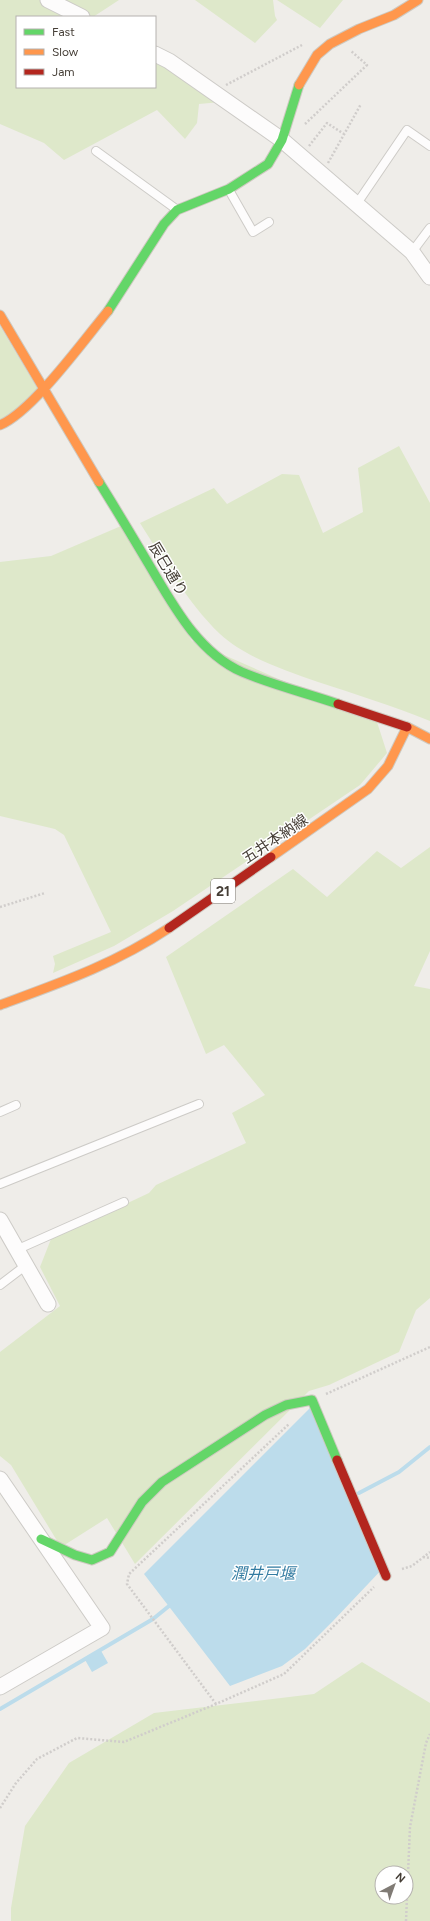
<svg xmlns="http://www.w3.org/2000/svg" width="430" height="1921" font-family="Figtree,'Noto Sans JP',sans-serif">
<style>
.green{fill:#dee8ca;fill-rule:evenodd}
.water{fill:#bcdceb}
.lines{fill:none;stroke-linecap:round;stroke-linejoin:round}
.stream{stroke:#bcdceb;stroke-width:4}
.lane-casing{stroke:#cdcbc7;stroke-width:10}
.street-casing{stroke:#cdcbc7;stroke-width:17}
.fast-casing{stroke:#cec9c0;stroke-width:11}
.slow-casing{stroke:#cec9c0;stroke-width:11}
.jam-casing{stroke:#cec9c0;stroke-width:11}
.path{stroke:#d0cdcb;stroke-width:2.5;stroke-dasharray:2 2;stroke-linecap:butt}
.lane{stroke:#fdfcfc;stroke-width:8}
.street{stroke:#fdfcfc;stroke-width:15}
.fast{stroke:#63d668;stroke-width:9}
.slow{stroke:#ff974d;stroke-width:9}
.jam{stroke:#b3261e;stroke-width:9}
.labels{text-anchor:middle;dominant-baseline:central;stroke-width:3;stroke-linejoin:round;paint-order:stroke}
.shield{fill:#fff;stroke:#7d7872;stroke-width:1}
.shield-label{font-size:14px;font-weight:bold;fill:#453e36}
.street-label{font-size:15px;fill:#453e36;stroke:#fff}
.water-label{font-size:16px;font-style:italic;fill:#337ca2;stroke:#fff}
</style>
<rect width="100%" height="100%" fill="#efede9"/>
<!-- green -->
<path class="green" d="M0,0H119L93,17H17V87H155V53L232,101L199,104L197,123L185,139L157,110L64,160L44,143L0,124Z
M195,0H273L275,16L277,20L255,43Z
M277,0H343L320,28Z
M0,326L40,393L0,421Z
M399,446L430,503V721C393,706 355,694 318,682C285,670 246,658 220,634C187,602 164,561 140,523L214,488L227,504L282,474L299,475L323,533L363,512L358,468Z
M121,526L192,641L377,722L387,753L360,785L173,911L114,946L53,973L55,964L53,956L111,932L64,835L55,829L0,816V562L51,556Z
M430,847V951L414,986L430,989V1298L416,1310L399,1352L329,1385L309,1391L135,1564L107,1518L66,1544H59L11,1465L0,1456V1352L60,1306L40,1267L51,1239L149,1193L156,1185L246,1143L232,1113L265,1095L224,1045L206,1054L166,957L293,869L327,897L377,851L401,868Z
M362,1662L430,1703V1921H11V1908L25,1826L69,1763L154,1713L314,1694ZM382,1873H406V1897H382Z"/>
<!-- water -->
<path class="water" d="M315,1403L386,1565L333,1621L305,1649L282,1666L230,1686L144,1574Z
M100,1649L108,1663L92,1672L84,1658Z"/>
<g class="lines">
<!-- stream -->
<path class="stream" d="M359,1493L399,1472L430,1447
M0,1709L153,1619L169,1606"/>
<defs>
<path id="lane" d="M96,151L176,209
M229,190L253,232L269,222
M356,205L407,130L430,146
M412,252L430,228
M0,1112L16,1105
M0,1184L199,1104
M16,1250L124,1202
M0,1285L25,1266"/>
<path id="street" d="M48,0L82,17
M155,54L169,61L282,140L412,252L430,277
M0,1220L48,1304
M0,1479L102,1628L0,1687"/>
<path id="fast" d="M108,311L164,224L177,210L229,189L268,164L282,140L299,85
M99,482C116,509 132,536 148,563C172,603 197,652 242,672C273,685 306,693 338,704
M41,1539L75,1555L92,1560L110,1552L142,1502L162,1482L265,1415L286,1405L312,1400L337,1460"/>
<path id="slow" d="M299,85L317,55L330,44L359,29L394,15L418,0
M0,315L99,482
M0,425C32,412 84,340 108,311
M271,857L368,789L388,766L407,727L430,739
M0,1005C60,983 115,964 169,928"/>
<path id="jam" d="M338,704L407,727
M169,928L271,857
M337,1460L386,1576"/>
</defs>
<!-- lane casing -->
<use href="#lane" class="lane-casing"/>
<!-- street casing -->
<use href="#street" class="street-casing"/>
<!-- fast casing -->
<use href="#fast" class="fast-casing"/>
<!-- slow casing -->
<use href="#slow" class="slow-casing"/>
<!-- jam casing -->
<use href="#jam" class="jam-casing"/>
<!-- path -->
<path class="path" d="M226,85L302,45
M305,124L367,65L351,51
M309,146L327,123L344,134
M328,163L361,104
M0,907L45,893
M326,1394L430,1347
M423,1557L430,1558
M402,1569L412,1566L430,1552
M216,1704L127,1584L129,1574L289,1424
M0,1808L16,1783L37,1759L77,1738L124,1742L216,1704L284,1674L374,1587
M406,1921L410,1827L426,1743L430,1734"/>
<!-- lane -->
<use href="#lane" class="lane"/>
<!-- street -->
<use href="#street" class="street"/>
<!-- fast -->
<use href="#fast" class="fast"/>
<!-- slow -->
<use href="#slow" class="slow"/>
<!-- jam -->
<use href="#jam" class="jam"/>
</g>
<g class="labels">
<!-- shield labels -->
<rect class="shield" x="211" y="879" width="24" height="24" rx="3"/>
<g class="shield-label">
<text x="223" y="891">21</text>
</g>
<!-- street labels -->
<g class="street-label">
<text transform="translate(168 569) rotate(59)">辰巳通り</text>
<text transform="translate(275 839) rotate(-34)">五井本納線</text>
</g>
<!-- water labels -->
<g class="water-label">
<text x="263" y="1573">潤井戸堰</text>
</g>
</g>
<!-- legend -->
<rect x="16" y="16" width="140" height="72" fill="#ffffff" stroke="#b5b2af"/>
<rect x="24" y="29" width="20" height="6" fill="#63d668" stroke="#b5b2af"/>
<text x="52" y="36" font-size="12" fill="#453e36">Fast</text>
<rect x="24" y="49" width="20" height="6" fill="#ff974d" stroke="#b5b2af"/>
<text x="52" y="56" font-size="12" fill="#453e36">Slow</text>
<rect x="24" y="69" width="20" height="6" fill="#b3261e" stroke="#b5b2af"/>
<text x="52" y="76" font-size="12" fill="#453e36">Jam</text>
<!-- north arrow -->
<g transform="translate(394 1885) rotate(41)"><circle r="19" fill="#ffffff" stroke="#b5b2af"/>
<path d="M0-3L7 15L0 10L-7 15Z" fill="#807b75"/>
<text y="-6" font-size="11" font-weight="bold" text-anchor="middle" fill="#453e36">N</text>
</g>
</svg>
